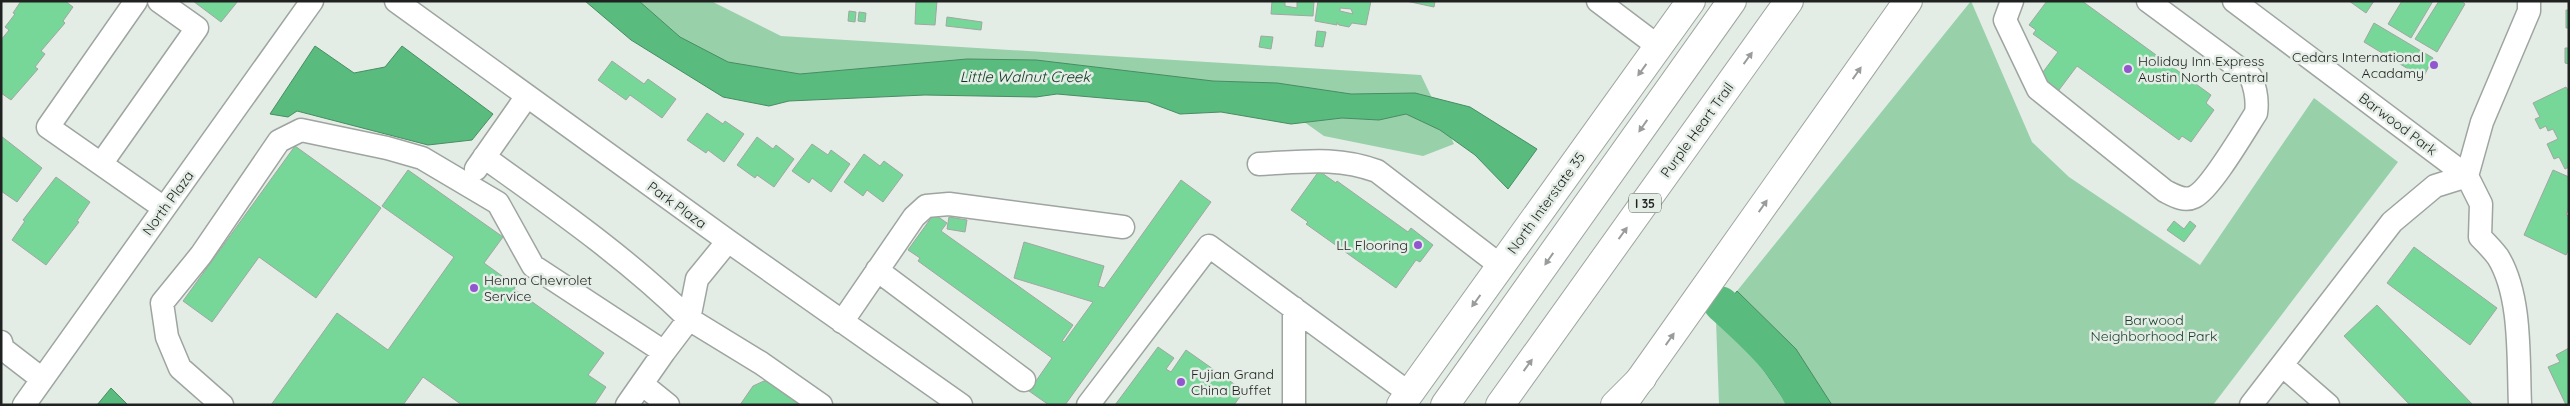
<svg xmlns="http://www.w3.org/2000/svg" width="2570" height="406" font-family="Quicksand,sans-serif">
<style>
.green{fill:#98d0aa}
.water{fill:#5abb7e;stroke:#488d62}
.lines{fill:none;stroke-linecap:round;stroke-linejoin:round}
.river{stroke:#5abb7e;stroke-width:35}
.building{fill:#76d799;stroke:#9fa7a1;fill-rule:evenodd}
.minor-casing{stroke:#9ea5a0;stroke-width:25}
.major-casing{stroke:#9ea5a0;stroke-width:30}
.highway-casing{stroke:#9ea5a0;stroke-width:30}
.minor{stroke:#fff;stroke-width:22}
.major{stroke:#fff;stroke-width:28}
.highway{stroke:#fff;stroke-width:28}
.oneway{fill:#9a9c9b}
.poi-dot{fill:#9257ce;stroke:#e4ece6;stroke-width:2}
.labels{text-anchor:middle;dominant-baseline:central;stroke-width:5;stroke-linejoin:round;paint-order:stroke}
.shield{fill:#e4ece6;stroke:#5a5f5b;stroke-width:1}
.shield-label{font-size:12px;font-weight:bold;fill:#1f2220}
.poi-label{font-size:14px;fill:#1f2220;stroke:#e4ece6;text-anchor:start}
.street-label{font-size:14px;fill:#1f2220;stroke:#e4ece6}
.park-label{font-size:14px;fill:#1a4229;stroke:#e4ece6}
.water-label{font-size:15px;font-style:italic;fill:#0c361e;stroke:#e4ece6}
</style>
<rect width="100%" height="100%" fill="#e4ece6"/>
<!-- green -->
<path class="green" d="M592,1H711L781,36L1421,75L1454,144L1423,156L1324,136L1300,119L1112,93L940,86L737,99Z
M1971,1L2032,142L2069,177L2200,265L2314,98L2398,162L2213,405H1719L1716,320L1737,291Z"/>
<!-- water -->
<path class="water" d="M585,1H639L680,37L728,62L800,74L967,59L1036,60L1213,81L1277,83L1351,94L1415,93L1470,107L1537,149L1508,189L1475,155L1440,130L1406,114L1379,120L1342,118L1291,124L1221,112L1180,114L1148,102L1057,94L1036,97L925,95L789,101L769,106L723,97L631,40Z
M315,46L354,73L385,67L402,46L493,114L472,140L428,145L297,111L288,117L270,114Z
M1737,291L1796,349L1832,405H1788L1750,350L1716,320Z
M111,388L128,405H97Z"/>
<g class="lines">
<!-- river -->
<path class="river" d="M1721,304C1754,334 1787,363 1805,405"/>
</g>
<!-- building -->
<path class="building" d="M21,1H65L73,7L63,21L65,23L41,51L45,54L35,67L38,69L11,100L1,93V40L9,30L5,27L15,14L13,13Z
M193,1H238L221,22Z
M916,1H937L935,25L915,24Z
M1272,1H1285V6L1297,8V1H1314L1313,16L1271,14Z
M1318,1H1371L1366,25L1352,23L1349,27L1339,25L1337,22V25L1315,21ZM1340,8L1351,9L1353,14L1340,11Z
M1406,1H1435L1434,7Z
M2047,1H2082L2211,95L2206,103L2214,110L2191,142L2182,136L2179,140L2077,66L2056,94L2037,80L2058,52L2033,34L2036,30L2029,25Z
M2349,1H2374L2366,13Z
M2402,1H2433L2411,38L2388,24Z
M2439,1H2461L2465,4L2437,52L2415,39Z
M2566,10H2569V28H2566Z
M849,11L856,12L855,22L848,21Z
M859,12L866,13L865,22L858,21Z
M947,17L982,22L981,30L946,26Z
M2374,23L2433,58L2423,78L2364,42Z
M1317,31L1326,32L1323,47L1315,46Z
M1261,36L1273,37L1271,49L1259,47Z
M2565,48H2569V64L2565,63Z
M612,61L644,84L648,79L676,99L662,118L630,95L626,100L598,80Z
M2566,87L2569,92V167L2565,169L2559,157L2554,159L2547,144L2558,139L2553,129L2548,131L2546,126L2540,129L2535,119L2540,117L2533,103Z
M707,113L723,124L725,121L744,134L724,162L708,150L706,153L687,140Z
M1,136L42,168L17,202L1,191Z
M757,137L773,149L776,145L794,159L774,187L757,175L755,178L737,165Z
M812,144L828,155L831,150L850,164L831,192L812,178L809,183L792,171Z
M295,146L381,208L316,298L259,257L212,322L183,301Z
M864,154L880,166L884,161L903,175L883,202L867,190L863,196L844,182Z
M408,170L503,237L484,263L516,286L514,289L604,353L588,375L606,387L594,405H462L423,377L403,405H271L337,313L388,350L454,257L382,206Z
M2553,170L2569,177V207L2566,215L2569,216V249L2566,255L2524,235Z
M1319,171L1336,183L1337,181L1408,232L1411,228L1433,245L1420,262L1416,260L1396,288L1306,224L1308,222L1291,210Z
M56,177L90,202L77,221L79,222L46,265L12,240L25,221L23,220Z
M1181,180L1211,202L1065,405H1049L1029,391L1052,358L918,261L920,258L908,250L934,214L947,223L941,231L1073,325L1062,341L1064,342L1093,302L1014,278L1024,242L1104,266L1098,286L1104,288Z
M949,217L967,220L965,232L947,229Z
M2174,221L2184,229L2190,221L2196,226L2184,242L2167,230Z
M2414,247L2497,308L2470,345L2387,283Z
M2377,305L2473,405H2410L2344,336Z
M1158,347L1174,358L1166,369L1171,372L1186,350L1244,391L1234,405H1115Z
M2569,348V403L2566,405L2548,367L2560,362L2556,355Z
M764,381L771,382L803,405H740L753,386Z"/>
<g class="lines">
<defs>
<path id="minor" d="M136,1L48,127L164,208
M396,1L728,241L961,405
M1598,1L1659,47
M2012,1L2005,20L2038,89L2165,191C2173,195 2184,202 2194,197C2210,190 2245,130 2256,113C2258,100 2256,90 2251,77L2148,1
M2234,1L2467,176
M484,157C555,208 627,258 689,319
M101,164L197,28L159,1
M1259,164C1301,162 1337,156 1377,171L1501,266
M476,169L527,96
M877,270L1024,380
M689,319L697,279L728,241
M842,322L914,217L926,206L949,204L1123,227
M1,342L3,349L42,379
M2282,365L2328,405
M642,384L668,405
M24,405L312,1
M222,405L180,368L167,337L162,303L201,255L279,141L301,130L387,148L422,158L498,203L533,266L664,352L689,319L761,363L821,405
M627,405L664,352
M1088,405L1209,246L1409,393
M1294,405V308
M2251,405L2392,222L2435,186L2467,176
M2520,405C2518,360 2522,296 2498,257C2493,250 2486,243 2480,237L2481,204L2467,176L2482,122L2529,11V1"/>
<path id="major" d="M1627,398L1908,1
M1401,405L1691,1"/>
<path id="highway" d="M1445,405L1732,1
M1500,405L1789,1
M1615,405L1642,378"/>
</defs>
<!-- minor casing -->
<use href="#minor" class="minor-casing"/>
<!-- major casing -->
<use href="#major" class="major-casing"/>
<!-- highway casing -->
<use href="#highway" class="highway-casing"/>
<!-- minor -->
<use href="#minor" class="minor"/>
<!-- major -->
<use href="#major" class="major"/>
<!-- highway -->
<use href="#highway" class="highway"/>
</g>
<!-- one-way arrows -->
<defs><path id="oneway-solid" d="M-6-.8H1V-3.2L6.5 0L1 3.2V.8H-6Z" transform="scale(1.25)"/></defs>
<g class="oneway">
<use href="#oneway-solid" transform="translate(1748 58) rotate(-54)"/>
<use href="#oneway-solid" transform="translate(1642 70) rotate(126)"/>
<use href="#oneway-solid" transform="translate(1857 73) rotate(-55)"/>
<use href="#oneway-solid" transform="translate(1643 126) rotate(125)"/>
<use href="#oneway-solid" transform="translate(1763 206) rotate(-55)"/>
<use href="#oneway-solid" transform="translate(1623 233) rotate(-54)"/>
<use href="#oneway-solid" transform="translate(1549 259) rotate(125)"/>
<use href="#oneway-solid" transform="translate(1476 301) rotate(126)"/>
<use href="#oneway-solid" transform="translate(1670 339) rotate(-55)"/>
<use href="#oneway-solid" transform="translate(1528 365) rotate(-54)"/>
</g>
<!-- markers -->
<g class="poi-dot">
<circle cx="2434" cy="65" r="5"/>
<circle cx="2128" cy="69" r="5"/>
<circle cx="1418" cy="245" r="5"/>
<circle cx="474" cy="288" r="5"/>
<circle cx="1181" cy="382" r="5"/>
</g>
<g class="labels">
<!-- shield labels -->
<rect class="shield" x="1629" y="193.5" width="32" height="19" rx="4"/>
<g class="shield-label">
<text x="1645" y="203">I 35</text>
</g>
<!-- poi labels -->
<g class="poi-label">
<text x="2424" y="57" text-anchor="end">Cedars International<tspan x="2424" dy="16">Acadamy</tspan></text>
<text x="2138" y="61">Holiday Inn Express<tspan x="2138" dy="16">Austin North Central</tspan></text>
<text x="1408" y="245" text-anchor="end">LL Flooring</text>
<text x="484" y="280">Henna Chevrolet<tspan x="484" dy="16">Service</tspan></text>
<text x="1191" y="374">Fujian Grand<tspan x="1191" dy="16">China Buffet</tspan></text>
</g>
<!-- street labels -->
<g class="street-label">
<text transform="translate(2398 124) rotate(37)">Barwood Park</text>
<text transform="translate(1697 130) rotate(-54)">Purple Heart Trail</text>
<text transform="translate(168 203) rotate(-54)">North Plaza</text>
<text transform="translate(1546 203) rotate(-54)">North Interstate 35</text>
<text transform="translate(677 205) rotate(36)">Park Plaza</text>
</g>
<!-- park labels -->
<g class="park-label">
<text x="2154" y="320">Barwood<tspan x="2154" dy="16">Neighborhood Park</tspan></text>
</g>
<!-- water labels -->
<g class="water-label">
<text x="1025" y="76">Little Walnut Creek</text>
</g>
</g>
<!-- border -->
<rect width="2570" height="406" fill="none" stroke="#1f2220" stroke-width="5"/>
</svg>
